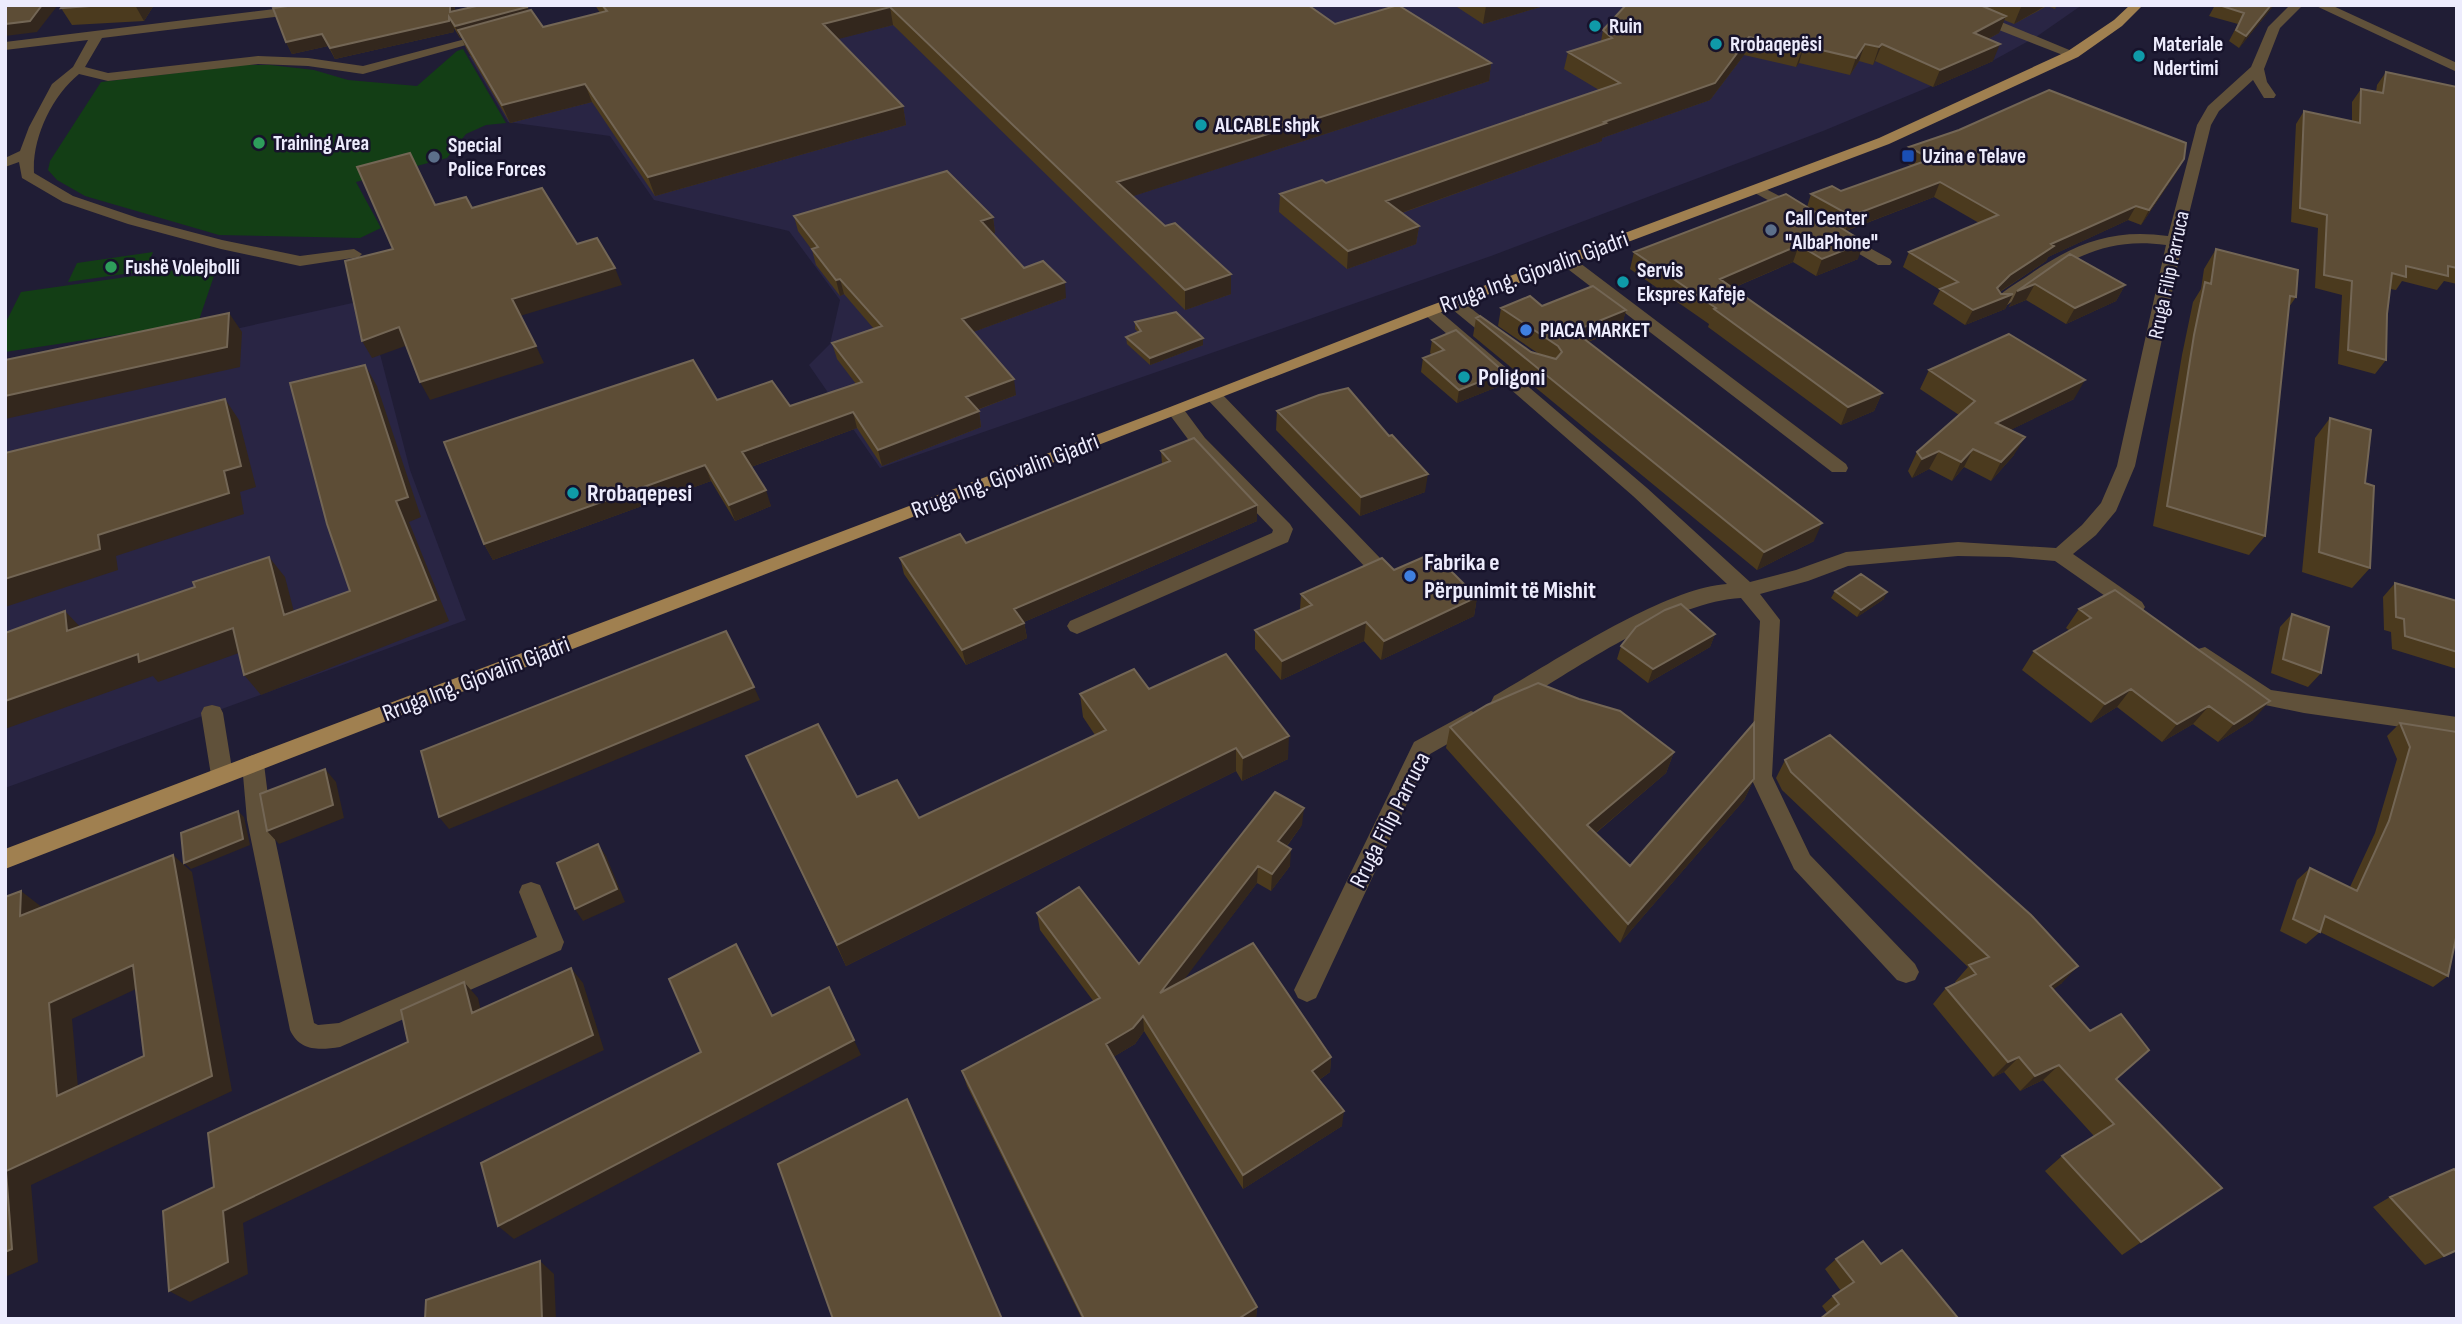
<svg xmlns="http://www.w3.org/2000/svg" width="2462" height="1324" font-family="'Sofia Sans Condensed',sans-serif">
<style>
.built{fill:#292544}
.green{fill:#133e15}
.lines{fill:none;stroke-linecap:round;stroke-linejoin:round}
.minor{fill:#60513a;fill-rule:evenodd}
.major{fill:#a08050;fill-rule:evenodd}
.wall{fill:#4b3a1e}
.shaded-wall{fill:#33271d}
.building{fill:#5d4d36;stroke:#736655;stroke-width:2;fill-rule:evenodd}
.culture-dot{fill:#0f9aa8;stroke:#17132b;stroke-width:2.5}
.leisure-dot{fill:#2e9e5b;stroke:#17132b;stroke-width:2.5}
.transit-dot{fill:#1a4fb4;stroke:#17132b;stroke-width:2.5}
.service-dot{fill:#5c6f8a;stroke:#17132b;stroke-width:2.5}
.shop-dot{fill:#3f7fe0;stroke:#17132b;stroke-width:2.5}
.labels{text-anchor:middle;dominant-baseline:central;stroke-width:5;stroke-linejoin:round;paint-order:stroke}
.far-poi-label{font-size:21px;font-weight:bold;fill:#edecfd;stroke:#17132b;text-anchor:start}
.far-street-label{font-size:21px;fill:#edecfd;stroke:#17132b}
.street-label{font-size:24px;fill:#edecfd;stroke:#17132b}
.poi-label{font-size:24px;font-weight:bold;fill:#edecfd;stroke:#17132b;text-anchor:start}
</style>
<rect width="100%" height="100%" fill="#201d35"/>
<!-- built -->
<path class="built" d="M681,5H2082L2036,37L1994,60L1823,131L1491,256L880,468L809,365L830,344L840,300L789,231L654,200L610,136L508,122L469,56Z
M366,300L410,470L466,620L5,788V380Z"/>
<!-- green -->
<path class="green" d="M463,49L506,123L486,125L466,134L447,158L356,182L381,228L360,238L219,235L85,196L57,180L48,170L50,161L101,82L244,65H270L314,70L348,80L417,86L457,51Z
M153,252L145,271L68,282L77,263Z
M218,264L198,323L5,352V324L21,292Z"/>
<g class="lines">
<!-- minor -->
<path class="minor" d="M308,5H346L340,9L102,38L85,67L108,73L258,56L308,58L363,66L492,32L498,36L363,74L308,66L258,64L108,81L79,74C52,96 32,138 34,173L73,196L138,218L222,240L300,256L354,249L362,254L359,257L300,266L221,249L128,224L63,202L22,178L19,162L5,167V158L20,151L29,127L52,84L73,67L88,40L5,50V42Z
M1973,5H1985L1982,14L2079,54L2073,58L2068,57L1971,19L1969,16Z
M2290,5H2303L2280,28L2264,69L2267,82L2276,95L2274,98H2264L2253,80L2219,111L2211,125L2187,222L2135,466L2116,511L2096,535L2073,554L2142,602L2145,607L2142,612L2135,614L2128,612L2055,561L2009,557L1958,556L1848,566L1808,581L1760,594L1780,620L1772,776L1810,855L1915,964L1919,972L1915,980L1906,983L1897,980L1794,869L1750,776L1760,621L1741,598C1669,602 1573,671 1510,708L1502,710L1494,708L1491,702L1494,696C1552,663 1663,588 1727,584L1633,496L1424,314L1422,311L1424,308H1436L1647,488L1750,582L1796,570L1846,552L1958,542L2056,548L2082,525L2101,503L2117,466L2166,245C2096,235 2059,267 2006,306H1994L1992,303C2001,292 2015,284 2026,277C2073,244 2111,228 2168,236L2197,125L2208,106L2251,67L2268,27Z
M2314,5H2331L2457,63V72Z
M1758,185L1803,208L1805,211L1803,214H1793L1753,192L1751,189Z
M1837,230L1890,259L1892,262L1890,265H1878L1832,238L1829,235Z
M1566,255L1572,257L1846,464L1848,468L1846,472H1832L1560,263L1558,260L1560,257Z
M1453,297L1459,299L1504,334L1506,338L1504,342H1492L1447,305L1445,302Z
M1214,391L1220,392L1381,559L1384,564L1381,569H1367L1208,400L1205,396Z
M1176,405L1182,407L1205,438L1290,524L1293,529L1288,542L1084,631L1077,634L1070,631L1067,626L1070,621L1272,533L1273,530L1193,446L1167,411Z
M2205,647L2271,690L2457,717V735L2304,713L2265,705L2257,703L2198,661L2195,655L2198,649Z
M212,705L220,707L223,713L233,775L230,781L222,784L214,781L211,775L201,713L204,707Z
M1471,711L1479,714L1482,720L1479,726L1430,754L1316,998L1307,1002L1298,998L1294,990L1414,742Z
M253,755L261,758L264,764L271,820L314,1023L318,1025L339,1023L537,937L519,892L522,885L531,882L540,885L543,892L564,942L561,950L340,1047C320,1050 300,1052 290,1030L247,820L242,764L245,758Z"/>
<!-- major -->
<path class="major" d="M2130,5H2143L2122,26L2078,57L1889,144L1436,314L5,869V849L1170,407L1424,308L1879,138L2068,51L2114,20Z"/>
</g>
<!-- wall -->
<path class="wall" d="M63,5H154L144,21L72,25L61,8Z
M295,5H455V11L527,7L529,11L543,27L600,13L595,5H1308L1335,24L1491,63L1489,81L1133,196L1231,294L1185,310L893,25L837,39L903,106L906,125L655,196L592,102L510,123L466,48L461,37L460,38L454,28V32L335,59L328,46L292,54L286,42Z
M1454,5H1547L1483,24Z
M1987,5H2057L2055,9L2047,6L2014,24L2004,20L1999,33L1988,39L1993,61L1933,87L1875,61L1873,65L1859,61L1850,75L1799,63L1796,67L1744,55L1710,100L1602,138V141L1402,213L1419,226L1416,244L1347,269L1279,212L1280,194L1326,183L1599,90L1564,69L1568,52L1601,41L1603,30L1987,8Z
M2215,5H2274L2239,48L2229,41L2238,24L2209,16Z
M2386,72L2457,87V284L2444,281L2437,290L2402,281L2396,290L2390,289L2387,314L2386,360L2375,374L2338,364L2342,295L2315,288L2318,228L2291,222L2296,124L2304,111L2352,121V102L2361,89L2376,92L2377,85Z
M1909,147L2184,159L2176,173L2141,225L2128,220L2048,257L2046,261L2000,292L2001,294H2013L2005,309L1965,325L1933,304L1940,290L1903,267L1909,252L1979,223L1934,197L1846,231L1858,259L1816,276L1793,262L1733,288L1882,393L1874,411L1841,425L1708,327L1709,324L1630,269L1634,252L1807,207L1811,194L1841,191L1911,166L1904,162Z
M794,216L993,217L995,233L992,234L1024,268L1066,298L973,332L1016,395L977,410L979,411L981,427L882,466L857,428L751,467L771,506L735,521L711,481L493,560L484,544L717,400L790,406L856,384L837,359L832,343L874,329L844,294L840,296L816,265L812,250L798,231Z
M2216,249L2296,297L2289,307L2265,536L2249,555L2153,526L2182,355L2193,302L2201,289L2204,269Z
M2070,254L2125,285L2116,301L2066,324L2026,300L2009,307L2017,291Z
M1542,306L1626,310L1621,328L1588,342L1814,541L1757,570L1473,336L1476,318L1531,352L1539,354L1498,326L1501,308Z
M1135,322L1203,338V345L1150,365L1127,344L1126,337L1138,332L1135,329Z
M1432,340L1502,385L1457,403L1421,372L1423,358L1432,355L1430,353Z
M1929,370L2074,399L2010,430L2014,455L1991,481L1964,467L1952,481L1929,469L1912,478L1908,471L1917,452L1959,415L1920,389Z
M1277,411L1425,492L1360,516L1276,430Z
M2330,418L2365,483L2370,568L2352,588L2302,572L2315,438Z
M1161,451L1257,505V521L1024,622L1027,638L966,665L904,574L900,558L966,543L1162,464Z
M1394,570L1477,597L1474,616L1381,660L1364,641L1281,680L1255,649V630L1300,610L1301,594Z
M2395,583L2457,601V669L2392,649L2391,632L2384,630L2383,597Z
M1835,591L1884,599L1857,617L1831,598Z
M2079,609L2253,720L2218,742L2193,724L2162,742L2117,707L2091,723L2022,670L2034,651L2070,631L2066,628Z
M2292,614L2321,673L2308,687L2271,673L2280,627Z
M1715,634L1710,647L1648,683L1617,659L1621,646Z
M1149,689L1288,759L1242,781L1236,771L846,966L746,756L857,797L919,818L1095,735L1083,717L1080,694Z
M2400,723L2457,732L2448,976L2433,987L2320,932L2306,944L2280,931L2297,880L2310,868L2350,887L2375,833L2397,759L2387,736Z
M1450,727L1674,752L1666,773L1596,833L1630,866L1754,779L1744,800L1620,943L1446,748Z
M1785,760L2062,983L2053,989L2116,1079L2222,1188L2122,1255L2045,1171L2062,1156L2094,1136L2043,1080L2020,1091L2004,1072L1993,1077L1933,1004L1946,988L1956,983L1955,982L1968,967L1782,790L1776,778Z
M1302,825L1287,846L1290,866L1271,891L1257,883L1183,980L1331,1057L1330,1072L1319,1080L1342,1126L1243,1189L1144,1031L1135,1044L1113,1057L1257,1307L1256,1318L1082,1319L967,1086L962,1071L1094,1002L1040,930L1037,913L1139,964Z
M2390,1197L2457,1251L2425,1265L2373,1207Z
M1836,1259L1881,1264L1958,1318L1827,1313L1822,1306L1833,1296L1841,1291L1825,1269Z"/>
<!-- shaded-wall -->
<path class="shaded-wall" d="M42,5H58L37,32L5,36V24Z
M135,5H154L144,21Z
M450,5H455L454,23L450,12Z
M1489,5H1547L1483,24L1486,6Z
M2025,5H2047L2014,24L2021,7Z
M2271,5H2274L2239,48L2246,36Z
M527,7L531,18L458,30L461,37L460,38L455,26Z
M890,7L893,25L827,42L823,24Z
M2006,16L1999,33L1967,50L1974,33Z
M449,17L454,28V32L335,59L330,48Z
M322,34L328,46L292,54L286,42Z
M1749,37L1744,55L1710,100L1602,138V141L1384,219L1386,201L1604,122Z
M1865,44L1859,61L1850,75L1856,58Z
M1882,44L1875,61L1873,65L1879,47Z
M2000,44L1993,61L1933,87L1940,70Z
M1804,46L1799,63L1796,67L1802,50Z
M1491,63L1489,81L1118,201L1117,182Z
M585,84L592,102L510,123L502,105Z
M903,106L906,125L655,196L648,177Z
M2184,159L2176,173L2141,225L2149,210Z
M1940,182L1934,197L1845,231L1851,216Z
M2136,206L2128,220L2048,257L2046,261L2002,290L1989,303L1997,288L2010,275L2051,244Z
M993,217L995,233L983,237L981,221Z
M1419,226L1416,244L1347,269L1348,251Z
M1864,242L1858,259L1816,276L1822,259Z
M1799,245L1793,262L1714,296L1720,279Z
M615,268L622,285L520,316L512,299Z
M1231,274V294L1185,310V290Z
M840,279L844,294L840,296L836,280Z
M1065,282L1066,298L965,335L962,319Z
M2035,284L2026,300L2009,307L2017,291Z
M2125,285L2116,301L2066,324L2075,308Z
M2013,294L2005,309L1965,325L1973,310Z
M1626,310L1621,328L1570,349L1574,331Z
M229,313L242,332L240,367L5,419V396Z
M399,327L408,345L372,358L362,341Z
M1203,338V345L1150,365V358Z
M536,346L544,363L430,400L420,382Z
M365,365L377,386L421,517L409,522L449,621L261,695L244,675L436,600L396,501Z
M1504,372L1502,385L1457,403L1459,390Z
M1014,379L1016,395L968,413L966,397Z
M2085,380L2074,399L1986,442L1996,423Z
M1882,393L1874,411L1841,425L1848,407Z
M225,399L239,420L256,487L240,492L244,514L116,556L118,570L5,607V579L98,535L224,471Z
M979,411L981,427L882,466L878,450Z
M853,412L857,428L748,468L742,452Z
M2025,437L2014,455L1991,481L2001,462Z
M1973,449L1964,467L1952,481L1961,462Z
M1939,451L1929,469L1912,478L1922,459Z
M705,465L711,481L493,560L484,544Z
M1428,474L1425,492L1360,516L1361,497Z
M766,490L771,506L735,521L729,505Z
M1257,505V521L1017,625L1014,609Z
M1822,523L1814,541L1757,570L1764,552Z
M269,557L285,577L300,635L284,615Z
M1887,592L1884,599L1857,617L1861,610Z
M1477,597L1474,616L1381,660L1384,641Z
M65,611L85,632L67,631Z
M1366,622L1364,641L1281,680L1282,661Z
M1024,623L1027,638L966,665L962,650Z
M233,628L250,649L158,682L153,676L5,729V701L138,654Z
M1715,634L1710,647L1648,683L1653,669Z
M754,687L760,700L449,829L439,817Z
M2131,689L2117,707L2091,723L2105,704Z
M2270,701L2253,720L2218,742L2234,724Z
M2209,706L2193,724L2162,742L2177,724Z
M1289,736L1288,759L1242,781L1243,758Z
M1236,748V771L846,966L837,945Z
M1674,752L1666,773L1580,846L1587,825Z
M325,769L336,782L344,818L279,844L267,831Z
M1754,779L1744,800L1620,943L1628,924Z
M1304,808L1302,825L1277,859L1278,841Z
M238,811L244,817L250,845L191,869L184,863Z
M598,844L606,856L625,902L583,921L575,909Z
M1291,849L1290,866L1271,891L1272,874Z
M173,855L192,872L232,1091L31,1185L38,1262L5,1277L6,1171L212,1076Z
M1258,866L1257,883L1162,1009L1160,993Z
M21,891L43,908L20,916Z
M736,944L746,961L781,1032L772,1016Z
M133,965L153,981L72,1019L80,1110L57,1096L49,1003Z
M2078,966L2062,983L2035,1003L2050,986Z
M571,968L583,983L604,1050L243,1223L248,1274L190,1302L169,1291L223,1211Z
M464,982L478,998L485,1028L472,1013Z
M1143,1016L1144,1031L1135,1044L1108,1060L1106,1044Z
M854,1040L861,1055L514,1239L498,1226Z
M1331,1057L1330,1072L1310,1086L1312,1071Z
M2019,1057L2004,1072L1993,1077L2008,1062Z
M2059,1065L2043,1080L2020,1091L2035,1076Z
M1344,1111L1342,1126L1243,1189V1175Z
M540,1261L554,1274L556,1319H542Z
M1257,1307L1256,1319H1238Z"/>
<!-- building -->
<path class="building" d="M5,5H42L30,21L5,24Z
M63,5H104L61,8Z
M295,5H450V12L481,5H526L527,7L455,26L449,17V21L330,48L322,34L286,42L273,8Z
M602,5H1308L1335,24L1398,5L1491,63L1117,182L1165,226L1175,223L1231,274L1185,290L890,7L823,24L903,106L648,177L585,84L502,105L458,30L531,10L543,27L607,11Z
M1626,5H1980L2006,16L1974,33L2000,44L1940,70L1882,44L1879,47L1865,44L1856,58L1804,46L1802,50L1749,37L1715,83L1604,122L1606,123L1386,201L1419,226L1348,251L1280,194L1322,180L1326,183L1620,83L1568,52L1612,38L1603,30Z
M2219,5H2271L2246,36L2236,30L2244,13Z
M2386,72L2457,87V268L2448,266V276L2406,266V277L2392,273L2387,314L2386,360L2348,350L2352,281L2324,275L2327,215L2300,208L2304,111L2360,123L2361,89L2383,93Z
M2049,90L2186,143L2184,159L2149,210L2136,206L2051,244L2054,246L2010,275L1997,288L2001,294H2013L1973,310L1940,289L1958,282L1909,252L1998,215L1940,182L1851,216L1811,194L1832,186L1841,191L1931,159L1909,147L1959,130Z
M410,153L435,205L466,197L472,208L542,188L577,244L597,238L615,268L512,299L536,346L420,382L399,327L362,341L345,261L393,249L357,167Z
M947,171L993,217L981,221L1024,268L1043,261L1065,282L962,319L1014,379L966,397L979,411L878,450L853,412L742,452L766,490L729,505L705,465L484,544L444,442L693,360L717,400L772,381L790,406L862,382L832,343L882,326L840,279L836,280L812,249L818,247L794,216Z
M1786,194L1864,242L1822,259L1799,245L1720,279L1882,393L1848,407L1714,309L1716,308L1634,252Z
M2216,249L2298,270L2296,297L2290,296L2265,536L2167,506L2194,335L2205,282L2211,284Z
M2070,254L2125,285L2075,308L2035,284L2017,291Z
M1593,286L1626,310L1574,331L1822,523L1764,552L1476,318L1480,316L1531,352L1556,359L1562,352L1558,346L1501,308L1530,296L1542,306Z
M1176,312L1203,338L1150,358L1126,337L1141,331L1135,322Z
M229,313L227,347L5,396V360Z
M1456,330L1504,372L1459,390L1423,358L1444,350L1432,340Z
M2009,334L2085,380L1996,423L2025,437L2001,462L1973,449L1961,462L1939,451L1922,459L1917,452L1975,401L1929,370Z
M365,365L408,497L396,501L436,600L244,675L233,628L139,662L138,654L5,701V633L65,611L67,631L195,587L193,582L269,557L284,615L350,591L327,524L290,383Z
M1348,388L1389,436L1392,435L1428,474L1361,497L1277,411L1319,395Z
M225,399L241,466L224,471L229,493L98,535L100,549L5,579V453Z
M2330,418L2371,430L2365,483L2374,486L2370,568L2319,552Z
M1194,438L1257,505L1014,609L1024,623L962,650L900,558L960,534L966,543L1170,461L1161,451Z
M1433,553L1477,597L1384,641L1366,622L1282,661L1255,630L1312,605L1301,594L1382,558L1394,570Z
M1861,574L1887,592L1861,610L1835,591Z
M2395,583L2457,601V652L2405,636L2404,619L2396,617Z
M2115,590L2270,701L2234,724L2209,706L2177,724L2131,689L2105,704L2034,651L2091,618L2079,609Z
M1681,604L1715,634L1653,669L1621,646L1636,627L1665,610Z
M2292,614L2329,627L2321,673L2283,659Z
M726,631L754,687L439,817L421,751Z
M1226,654L1289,736L1243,758L1236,748L837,945L746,756L818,724L857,797L897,780L919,818L1106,730L1080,694L1134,669L1149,689Z
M1538,683L1579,699L1620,711L1674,752L1587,825L1630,866L1754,723V779L1628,924L1450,727L1487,705Z
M2400,723L2457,732V933L2448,976L2325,916L2320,932L2293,919L2310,868L2357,891L2389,821L2410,747Z
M1830,735L2031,915L2078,966L2050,986L2090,1031L2121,1014L2149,1050L2116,1079L2222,1188L2141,1242L2062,1156L2114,1124L2059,1065L2035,1076L2019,1057L2008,1062L1946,988L1976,974L1969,965L1989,957L1791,772L1785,760Z
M325,769L333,805L267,831L260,794Z
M1275,792L1304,808L1278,841L1291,849L1272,874L1258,866L1160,993L1253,943L1331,1057L1312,1071L1344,1111L1243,1175L1143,1016L1133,1028L1106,1044L1257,1307L1238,1319H1084L962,1071L1100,998L1037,913L1079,887L1139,964Z
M238,811L243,839L184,863L181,833Z
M598,844L617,889L575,909L557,863Z
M173,855L212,1076L6,1171L12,1249L5,1252V897L21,891L20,916ZM133,965L144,1056L57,1096L49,1003Z
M736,944L772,1016L829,987L854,1040L498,1226L481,1163L701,1052L669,979Z
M571,968L593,1035L223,1211L228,1262L169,1291L163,1211L214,1187L208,1133L408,1042L401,1010L464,982L472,1013Z
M907,1099L1002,1319H833L778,1164Z
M2454,1169L2457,1172V1250L2444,1256L2390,1197Z
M1863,1241L1881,1264L1902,1250L1958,1318L1820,1319L1839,1304L1833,1296L1854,1282L1836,1259Z
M540,1261L542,1319H425L426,1300Z"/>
<!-- markers -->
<g class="culture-dot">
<circle cx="1595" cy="26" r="7"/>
<circle cx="1716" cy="44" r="7"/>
<circle cx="2139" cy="56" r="7"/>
<circle cx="1201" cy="125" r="7"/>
<circle cx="1623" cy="282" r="7"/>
<circle cx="1464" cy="377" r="7"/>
<circle cx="573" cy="493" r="7"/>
</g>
<g class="leisure-dot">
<circle cx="259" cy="143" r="7"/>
<circle cx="111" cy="267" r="7"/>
</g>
<rect class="transit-dot" x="1901" y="149" width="14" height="14" rx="3.5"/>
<g class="service-dot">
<circle cx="434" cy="157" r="7"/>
<circle cx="1771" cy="230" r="7"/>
</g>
<g class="shop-dot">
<circle cx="1526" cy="330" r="7"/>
<circle cx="1410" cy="576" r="7"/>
</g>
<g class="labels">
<!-- far-poi labels -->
<g class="far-poi-label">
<text x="1609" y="26">Ruin</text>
<text x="1730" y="44">Rrobaqepësi</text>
<text x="2153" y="44">Materiale<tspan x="2153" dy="24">Ndertimi</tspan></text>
<text x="1215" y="125">ALCABLE shpk</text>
<text x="273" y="143">Training Area</text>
<text x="448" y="145">Special<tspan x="448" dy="24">Police Forces</tspan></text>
<text x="1922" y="156">Uzina e Telave</text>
<text x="1785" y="218">Call Center<tspan x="1785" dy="24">"AlbaPhone"</tspan></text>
<text x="125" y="267">Fushë Volejbolli</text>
<text x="1637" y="270">Servis<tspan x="1637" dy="24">Ekspres Kafeje</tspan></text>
<text x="1540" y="330">PIACA MARKET</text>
</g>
<!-- far-street labels -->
<g class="far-street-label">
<text transform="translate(2169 275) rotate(-78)">Rruga Filip Parruca</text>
</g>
<!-- street labels -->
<g class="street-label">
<text transform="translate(1534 272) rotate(-20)">Rruga Ing. Gjovalin Gjadri</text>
<text transform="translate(1005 476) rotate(-21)">Rruga Ing. Gjovalin Gjadri</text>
<text transform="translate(476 679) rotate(-21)">Rruga Ing. Gjovalin Gjadri</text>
<text transform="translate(1390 820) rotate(-63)">Rruga Filip Parruca</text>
</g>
<!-- poi labels -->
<g class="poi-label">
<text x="1478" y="377">Poligoni</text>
<text x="587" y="493">Rrobaqepesi</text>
<text x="1424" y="562">Fabrika e<tspan x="1424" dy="28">Përpunimit të Mishit</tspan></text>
</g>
</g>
<!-- border -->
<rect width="2462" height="1324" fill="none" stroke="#edecfd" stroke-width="14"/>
</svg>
